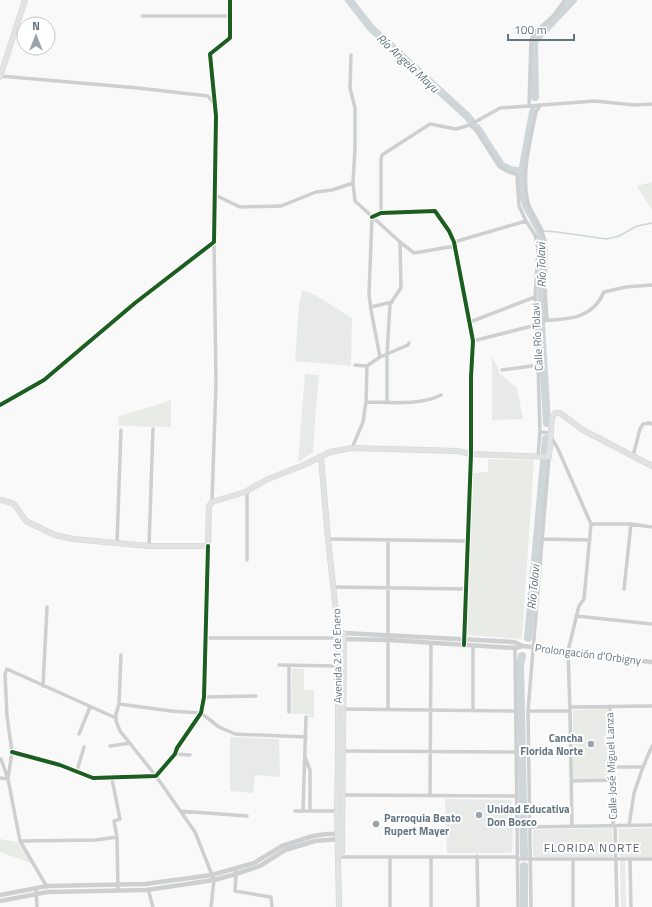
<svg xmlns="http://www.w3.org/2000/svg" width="652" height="907" font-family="'Titillium Web',sans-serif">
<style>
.built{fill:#e8e9e9}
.green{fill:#e8ebe6}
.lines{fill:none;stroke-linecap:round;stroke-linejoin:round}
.stream{stroke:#ced6d9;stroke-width:1.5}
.river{stroke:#ced6d9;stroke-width:8}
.secondary-casing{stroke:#d5d6d7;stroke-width:6}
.primary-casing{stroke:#d5d6d7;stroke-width:6}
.minor{stroke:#cecfd0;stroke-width:3.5}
.tertiary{stroke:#cecfd0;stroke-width:4.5}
.secondary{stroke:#e1e2e2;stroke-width:5}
.primary{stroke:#e1e2e2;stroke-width:5.5}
.cycleway-casing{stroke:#fff;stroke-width:6}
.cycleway{stroke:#1b5e20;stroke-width:4}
.poi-dot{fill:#99a4ac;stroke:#fff;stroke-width:1.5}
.labels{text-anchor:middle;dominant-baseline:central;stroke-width:4;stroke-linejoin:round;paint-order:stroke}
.street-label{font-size:11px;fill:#657683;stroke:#fff}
.poi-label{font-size:11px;font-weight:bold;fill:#657683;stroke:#fff;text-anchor:start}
.water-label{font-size:12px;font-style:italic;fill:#60757c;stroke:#fff}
.neighbourhood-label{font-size:12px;letter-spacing:1px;fill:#57646e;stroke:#fff}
</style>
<rect width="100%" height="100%" fill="#f9f9f9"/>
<!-- built -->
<path class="built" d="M302,290L315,295L352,318L351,366L295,361L299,306Z
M492,357L498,368L499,373L517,388L523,419L492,420Z
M305,374L319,375L316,408L313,452L298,462Z
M230,737L279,739L280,777L255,775L253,793L230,791Z
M445,799L511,800L513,828L512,852L509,853H447Z
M569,829L570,857H535L533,855V830Z"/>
<!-- green -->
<path class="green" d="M652,182V210L637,186Z
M171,400V427L118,426L119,416L157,405Z
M488,459L534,460L522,639L467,635L473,473L488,472Z
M292,668L304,669V690H314V718L308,717V714H291Z
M608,709L609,778L573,779V710Z
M460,806H472V824H460Z
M612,828L613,857H570L569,829Z
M652,828V857H620L618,829Z
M460,830H472L471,848H459Z
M0,839L17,842L31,863L0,852Z
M621,860L625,862L626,907H621L620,861Z"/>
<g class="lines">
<!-- stream -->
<path class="stream" d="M542,231L557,232L607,239L619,236L637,226L652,223"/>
<!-- river -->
<path class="river" d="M349,0L371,28L467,116L472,122
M535,97L534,41L573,0
M533,112L522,172L523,194L526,205L540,231L542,245L541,325L547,423
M477,128L501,165L510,170L522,172
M528,638L546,439
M522,656L520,664L524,855
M524,866V907"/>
<defs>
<path id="secondary" d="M321,457L328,539L338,630V751L337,811L339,907
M0,500L9,502L14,504L26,521L32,524L55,535L73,539L149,546H208L209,506L212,502L245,492L268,479L304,465L330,452L352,448L458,451L471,454L549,457L552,418L555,413H560L583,430L652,466
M338,633H344L342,852L338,857"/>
<path id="primary" d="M0,77L25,0"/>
</defs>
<!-- secondary casing -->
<use href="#secondary" class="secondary-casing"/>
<!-- primary casing -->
<use href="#primary" class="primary-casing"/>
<!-- minor -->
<path class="minor" d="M142,16H230
M351,55L350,88L355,108V149L353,183L355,201L400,242L414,253L455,246
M0,76L138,88L208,96L215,105
M529,105L531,40L534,33L553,16L565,0
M540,106L536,112C530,141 521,173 528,203C531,217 542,227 545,241C547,254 546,265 545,278C545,292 546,306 547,320
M470,125L477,131L499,166L505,170L517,175L519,206L526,221L535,235L538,249L535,297L538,365L540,432L538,456
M215,195L240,207L281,206L316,192L332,190L353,183
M381,213V160L382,155L430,124L456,129L470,125L500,108L595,101L634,105L652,104
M372,217L381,213L435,211L449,231L454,242L473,341L471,377V454L464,645
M372,217L369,294L371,310L380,357
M454,242L526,221
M371,307L392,302
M535,321C563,319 591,322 604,292L626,287L652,285
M470,322L535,297
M473,341L536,325
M355,365L367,366L380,357L408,345L409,343
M502,370L538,365
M366,402C389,402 420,406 441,395
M387,402V355L390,304L401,288L400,242
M0,405L44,380L135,303L214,242L216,116L210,54L230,38V0
M540,432L551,433
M551,437L558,449L591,524H631L652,527
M352,448L363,422L366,402L367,366
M633,456L640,429L643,424L649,423L652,424
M247,491V560
M212,502L216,383L214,242
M328,539L467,541
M542,539L590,540
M117,543L121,430
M149,546L153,429
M334,587L466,589
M624,589L631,524
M576,616L652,624
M206,638H338
M515,648L518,907
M121,655L119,704L116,714V721L120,731L156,776L195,832L214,880L211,907
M279,665L338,666
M289,665V712
M43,686L47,607
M204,697L256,696
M119,704L171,711L201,713L219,727L235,734L306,737
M610,706L613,826
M570,707L652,706
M343,709L515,711
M388,710V541
M473,710V646
M528,711H570
M79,734L90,707
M110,746L130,743
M342,751L516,752
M12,752L60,765L93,778L156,776L175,754L177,748L201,713L204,697L208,546
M175,754L190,755
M305,757L310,770V811
M1,759L8,779L20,841L47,887
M612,767H643
M77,771L84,747
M0,778L8,779L12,752L7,716L5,674L7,669L116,718
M112,779L120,819L114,821L117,837L118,890
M571,781L612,780
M341,795L516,796
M430,796L431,643
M180,811L247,816
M295,811H338
M303,811L306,717
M572,826L570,711L568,651L579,606L584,599L591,524
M615,826L617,907
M629,826L634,793L643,767L652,746
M529,827L652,825
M20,841L96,840L117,837
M477,856L478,907
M338,857H517
M390,857V907
M431,857V907
M517,859H652
M573,859V907
M630,859L631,907
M235,869L236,874L235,891L271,897L272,907
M36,888L37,907
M148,889L153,907
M531,907L528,711L549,457"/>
<!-- tertiary -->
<path class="tertiary" d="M344,633L514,642L523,646L568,651L573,654L652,662
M344,639L388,640L515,648L523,646
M0,895L47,886L145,884L212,875L254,863L282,846L313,836L327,834H340
M0,901L47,892L147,890L214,880L236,874L260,866L285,850L315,841L340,839"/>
<!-- secondary -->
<use href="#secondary" class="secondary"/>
<!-- primary -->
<use href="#primary" class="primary"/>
<defs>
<path id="cycleway" d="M372,217L381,213L435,211L449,231L454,242L473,341L471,377V454L464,645
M0,405L44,380L135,303L214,242L216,116L210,54L230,38V0
M12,752L60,765L93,778L156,776L175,754L177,748L201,713L204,697L208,546"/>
</defs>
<!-- cycleway casing -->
<use href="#cycleway" class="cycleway-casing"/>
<!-- cycleway -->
<use href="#cycleway" class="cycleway"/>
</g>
<!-- markers -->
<g class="poi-dot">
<circle cx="591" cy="744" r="4"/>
<circle cx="479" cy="815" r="4"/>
<circle cx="376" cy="824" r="4"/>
</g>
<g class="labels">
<!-- street labels -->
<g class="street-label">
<text transform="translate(537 337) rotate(-93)">Calle Río Tolavi</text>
<text transform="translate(588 654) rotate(7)">Prolongación d'Orbigny</text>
<text transform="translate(337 656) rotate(-91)">Avenida 21 de Enero</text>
<text transform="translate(611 766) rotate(-92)">Calle José Miguel Lanza</text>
</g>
<!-- poi labels -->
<g class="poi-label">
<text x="583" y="738" text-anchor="end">Cancha<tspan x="583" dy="13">Florida Norte</tspan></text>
<text x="487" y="809">Unidad Educativa<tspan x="487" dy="13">Don Bosco</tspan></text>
<text x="384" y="818">Parroquia Beato<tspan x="384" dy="13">Rupert Mayer</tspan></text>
</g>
<!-- water labels -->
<g class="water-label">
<text transform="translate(408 63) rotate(43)">Río Angela Mayu</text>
<text transform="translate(541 265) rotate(-91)">Río Tolavi</text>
<text transform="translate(533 587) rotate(-85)">Río Tolavi</text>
</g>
<!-- neighbourhood labels -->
<g class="neighbourhood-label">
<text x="592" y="847">FLORIDA NORTE</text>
</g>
</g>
<!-- north arrow -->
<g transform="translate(36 36)"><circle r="19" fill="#ffffff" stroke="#c1c8cd"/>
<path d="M0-3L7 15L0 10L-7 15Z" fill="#99a4ac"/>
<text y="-6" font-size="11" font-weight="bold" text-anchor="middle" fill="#657683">N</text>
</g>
<!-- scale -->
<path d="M508 34v6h66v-6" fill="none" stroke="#657683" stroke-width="2"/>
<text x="514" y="34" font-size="12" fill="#657683" stroke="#ffffff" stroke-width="3" paint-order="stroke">100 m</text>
</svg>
